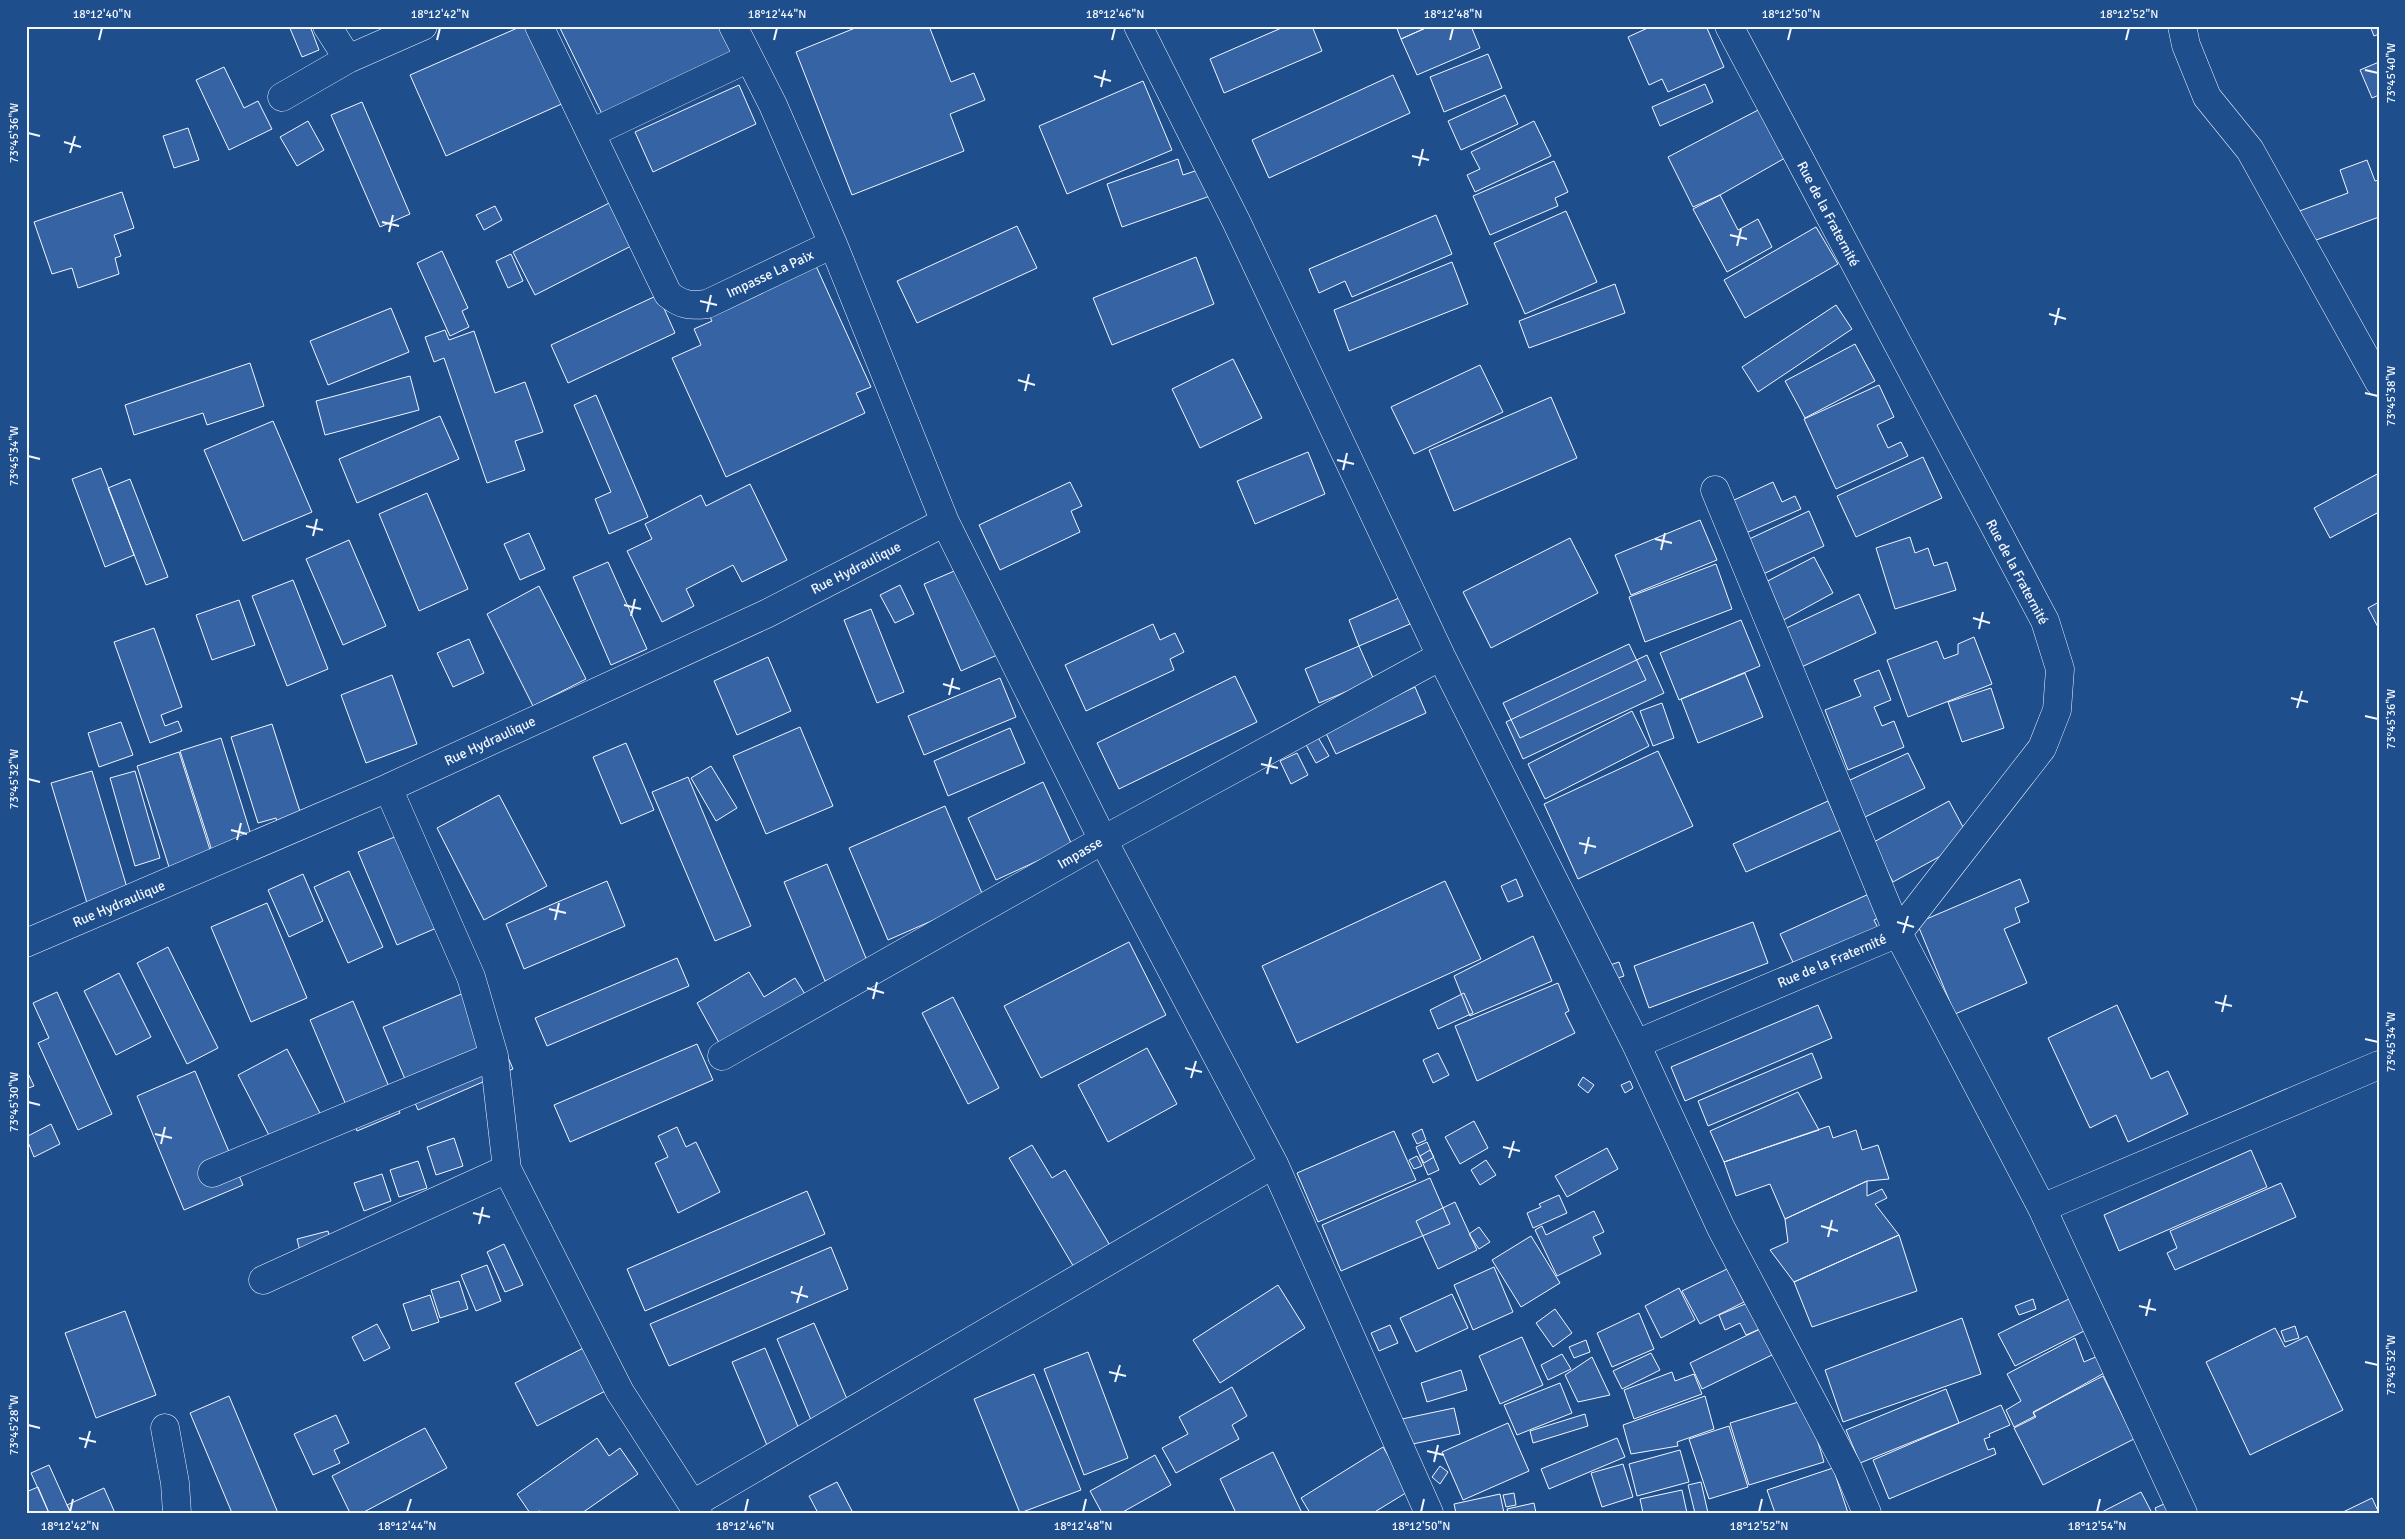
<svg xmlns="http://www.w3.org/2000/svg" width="2405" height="1539" font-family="Signika,sans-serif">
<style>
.building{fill:#3563a3;stroke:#f2f6ff}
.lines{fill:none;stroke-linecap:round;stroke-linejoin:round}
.minor-casing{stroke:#f2f6ff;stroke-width:29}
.minor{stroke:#1f4e8c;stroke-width:28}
.ticks{fill:none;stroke:#f2f6ff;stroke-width:2}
.labels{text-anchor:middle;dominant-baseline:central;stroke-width:4;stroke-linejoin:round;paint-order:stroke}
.street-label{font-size:14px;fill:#f2f6ff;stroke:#1f4e8c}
.neatline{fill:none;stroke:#f2f6ff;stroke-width:2}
.ticks-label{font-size:12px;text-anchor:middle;fill:#f2f6ff}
</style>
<rect width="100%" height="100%" fill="#1f4e8c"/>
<!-- building -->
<path class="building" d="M289,26H310L319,50L302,57Z
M522,26H533L566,102L446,156L410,75Z
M559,26H719L734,56L605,120Z
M860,26H929L951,82L974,73L985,100L950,114L964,151L852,195L796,52Z
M1286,26H1312L1322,51L1224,93L1210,59Z
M1396,26H1430L1401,39Z
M1430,26H1471L1480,48L1417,75L1401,39Z
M1652,26H1706L1724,67L1668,92L1662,79L1649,85L1628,37Z
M2370,26H2379V34L2374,36Z
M1488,54L1502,88L1444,112L1430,77Z
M2379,62V95L2372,98L2360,70Z
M224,67L244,108L258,101L272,129L229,150L196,80Z
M1393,75L1410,113L1269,178L1252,140Z
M1143,81L1172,150L1067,194L1039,126Z
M1705,84L1713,102L1660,126L1652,107Z
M739,85L756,124L653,172L635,132Z
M1505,95L1518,124L1461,150L1448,121Z
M362,102L410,214L380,227L331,115Z
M1760,109L1785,158L1720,195L1693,207L1668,157Z
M308,121L324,150L297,166L280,137Z
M1534,121L1551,156L1475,192L1467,175L1480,169L1471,152Z
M188,128L199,160L174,168L163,136Z
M1178,159L1183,175L1201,169L1210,196L1122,227L1107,184Z
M2367,160L2375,181L2379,180V217L2297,247L2286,216L2348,193L2340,170Z
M1554,161L1568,192L1555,198L1558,206L1490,235L1473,196Z
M122,192L134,228L114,235L121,256L115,258L119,274L78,288L72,268L52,274L34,222Z
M1720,195L1738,230L1758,219L1772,247L1727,272L1693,209Z
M615,200L637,243L535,295L513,252Z
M495,206L502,220L484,230L476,215Z
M1566,211L1597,282L1525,314L1494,243Z
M1436,215L1452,254L1352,297L1345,281L1319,293L1309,269Z
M1017,226L1037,268L917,323L897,281Z
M1816,227L1838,264L1745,318L1724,280Z
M442,251L468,308L462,311L469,327L450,336L417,263Z
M511,254L523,281L508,288L496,261Z
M1196,257L1214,304L1112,345L1093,298Z
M1452,262L1468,304L1349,351L1334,310Z
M816,266L871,387L856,393L865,413L726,477L672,358L701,345L694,329L712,321L709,315Z
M1615,284L1625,313L1529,348L1519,321Z
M658,295L675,333L568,383L551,345Z
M1836,305L1852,329L1758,392L1742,367Z
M391,308L409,352L328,385L310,341Z
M445,330L449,340L474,331L495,393L525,382L543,432L515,441L525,470L487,483L444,358L434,362L425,337Z
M1855,344L1875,381L1805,418L1785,381Z
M1233,359L1262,418L1200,448L1172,389Z
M250,363L264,406L207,425L203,413L134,435L125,405Z
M1480,365L1503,412L1414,454L1391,407Z
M410,376L419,410L325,435L316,401Z
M1879,385L1894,417L1877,425L1888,448L1901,442L1908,456L1836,489L1804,419Z
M596,395L648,517L609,534L595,499L611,492L574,405Z
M1551,397L1577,458L1454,511L1429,450Z
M440,416L459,459L357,503L339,459Z
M273,421L312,512L243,541L204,450Z
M1308,452L1325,494L1255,524L1237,481Z
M1923,457L1942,498L1856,537L1837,496Z
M101,468L134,555L105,567L72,479Z
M2379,473V512L2330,538L2314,508Z
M130,479L168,577L146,585L108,488Z
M1070,482L1082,506L1071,511L1080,532L1000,570L979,525Z
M1773,482L1782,502L1795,496L1801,509L1746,533L1732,501Z
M750,484L787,560L742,582L733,565L686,589L694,606L662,622L627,551L652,539L645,524L701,495L706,506Z
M427,493L468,589L419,611L379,514Z
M1809,511L1824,546L1761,575L1745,541Z
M1700,520L1717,560L1631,595L1615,555Z
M529,533L545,569L520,580L504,544Z
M1910,537L1915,553L1928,548L1934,566L1947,562L1956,590L1895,609L1876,548Z
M1570,538L1598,593L1491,648L1463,592Z
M349,540L386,626L343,645L306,559Z
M1814,557L1833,593L1778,623L1758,586Z
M608,562L647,649L611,665L573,577Z
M1716,564L1732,609L1645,642L1629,597Z
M966,566L1004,652L961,671L924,584Z
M293,580L328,669L287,686L252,596Z
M900,585L914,614L895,623L880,595Z
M539,586L586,679L533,706L487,614Z
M1859,594L1876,633L1797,669L1780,631Z
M1399,598L1410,624L1359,646L1349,620Z
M239,600L255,645L212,660L196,615Z
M2379,602V629L2368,608Z
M871,609L904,692L877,703L844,620Z
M1741,620L1760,666L1679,700L1660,653Z
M1153,624L1160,640L1175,633L1184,652L1170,659L1174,670L1086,711L1065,665Z
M154,628L182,707L161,715L165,726L178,721L182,731L150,743L114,642Z
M1974,637L1992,684L1908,717L1887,660L1937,641L1944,659L1958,654V644Z
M469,639L484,673L453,687L437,653Z
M1629,644L1646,680L1520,738L1503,703Z
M1359,646L1374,680L1319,703L1305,669Z
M1647,655L1664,693L1523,759L1506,722Z
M768,657L791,711L737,735L714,681Z
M1879,670L1891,700L1874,707L1882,726L1894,721L1904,747L1848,770L1825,710L1861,696L1854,680Z
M1745,673L1763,717L1698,743L1681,699Z
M392,675L417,744L366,763L341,695Z
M1235,676L1257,722L1119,789L1097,743Z
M1000,678L1016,717L924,755L908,716Z
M1415,687L1426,713L1336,754L1324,729Z
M1991,688L2004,728L1962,742L1948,702Z
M1662,703L1674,738L1653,746L1640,711Z
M1632,711L1649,746L1545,799L1528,764Z
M121,722L133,755L99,767L88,733Z
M272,724L304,824L280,831L276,818L258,823L231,737Z
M800,727L833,806L766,834L733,756Z
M1010,728L1025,763L948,796L934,761Z
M1316,734L1329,756L1316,763L1304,741Z
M221,738L252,838L212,851L180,751Z
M626,743L654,810L621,824L593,757Z
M1658,751L1693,826L1578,879L1544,804Z
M179,752L211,853L169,867L137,766Z
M1297,753L1308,775L1291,784L1280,761Z
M1908,753L1925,788L1865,817L1848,781Z
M711,766L737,808L716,821L691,778Z
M92,771L128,891L87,903L51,783Z
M135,771L160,858L135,866L110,778Z
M688,777L751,926L715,941L652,792Z
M1043,782L1072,845L996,880L968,818Z
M499,795L547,886L484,920L437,828Z
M1828,801L1841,830L1746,872L1733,844Z
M1949,801L1970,840L1893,882L1872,843Z
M945,806L984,898L888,940L849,848Z
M409,831L448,923L397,945L358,852Z
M827,864L868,963L825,981L784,882Z
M349,871L383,947L348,963L314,887Z
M303,874L323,921L289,937L268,890Z
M1516,879L1523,896L1508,902L1501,886Z
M2020,879L2029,902L2015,908L2020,922L2004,929L2027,983L1955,1014L1917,923Z
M607,881L625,926L524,969L506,924Z
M1445,881L1481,959L1297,1043L1262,966Z
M1880,889L1890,913L1874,920L1880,932L1796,969L1780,934Z
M267,903L307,998L251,1022L211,927Z
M1753,922L1768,963L1649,1008L1634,966Z
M1533,936L1552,981L1470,1016L1454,976Z
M1129,942L1166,1015L1041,1078L1004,1006Z
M168,947L218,1048L187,1064L137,963Z
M677,958L689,986L547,1046L535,1018Z
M1619,962L1624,976L1612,980L1607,966Z
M749,972L764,997L795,978L808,999L723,1050L697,1003Z
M119,973L151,1037L116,1055L84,991Z
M1558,983L1569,1011L1565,1013L1575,1033L1477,1081L1455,1026Z
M478,987L513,1069L418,1110L383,1027Z
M57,992L112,1114L78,1130L38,1043L49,1038L33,1003Z
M1464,993L1473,1013L1438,1029L1430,1010Z
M953,997L999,1088L968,1104L922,1013Z
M353,1001L400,1113L357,1131L310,1020Z
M1818,1005L1832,1038L1685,1101L1671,1067Z
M2117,1005L2151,1079L2168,1071L2188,1114L2128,1142L2116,1115L2090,1128L2048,1038Z
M697,1044L713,1080L570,1142L554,1105Z
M1147,1048L1177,1104L1108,1142L1078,1085Z
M287,1049L323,1119L274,1145L238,1075Z
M1438,1053L1449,1075L1433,1083L1423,1060Z
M1812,1053L1822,1078L1708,1126L1698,1101Z
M26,1069L34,1086L26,1089Z
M195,1071L243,1185L184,1210L137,1096Z
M1583,1077L1594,1085L1588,1093L1578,1085Z
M1630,1081L1633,1088L1625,1093L1621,1085Z
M1798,1092L1819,1130L1724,1162L1710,1131Z
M1474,1121L1488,1148L1460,1164L1445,1137Z
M51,1124L60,1144L34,1157L26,1137Z
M1829,1126L1833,1138L1856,1130L1862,1150L1878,1145L1889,1179L1867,1181L1785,1219L1770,1184L1736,1196L1724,1162Z
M677,1127L686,1147L696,1142L720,1192L678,1213L655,1163L668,1157L658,1136Z
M1422,1129L1426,1140L1417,1144L1412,1134Z
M1394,1131L1416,1180L1318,1222L1297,1173Z
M454,1138L463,1166L436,1175L427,1147Z
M1427,1142L1439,1170L1428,1175L1416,1147Z
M1032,1145L1052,1178L1065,1170L1114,1252L1078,1274L1009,1158Z
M1607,1148L1618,1169L1567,1197L1555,1176Z
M1430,1150L1434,1157L1424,1163L1420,1156Z
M2251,1150L2267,1187L2119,1251L2104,1215Z
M1417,1156L1422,1166L1414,1169L1409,1160Z
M1486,1160L1496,1175L1480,1185L1471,1170Z
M418,1161L427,1188L399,1197L390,1170Z
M382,1174L391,1201L364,1211L354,1183Z
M1430,1178L1450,1224L1341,1271L1322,1225Z
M1867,1181V1196L1882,1189L1887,1198L1875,1204L1899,1235L1794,1282L1770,1250L1788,1242L1785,1219Z
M2281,1183L2296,1217L2175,1270L2167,1253L2177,1248L2170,1231Z
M807,1191L825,1234L645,1311L627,1269Z
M1559,1195L1567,1213L1533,1228L1527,1213L1541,1207L1539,1204Z
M1455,1202L1477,1250L1438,1269L1416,1221Z
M1594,1211L1604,1232L1593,1237L1601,1254L1557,1276L1535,1230L1542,1226L1546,1235Z
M1479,1227L1490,1242L1479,1249L1469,1234Z
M328,1231L334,1256L303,1263L297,1239Z
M1899,1235L1917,1291L1812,1327L1794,1282Z
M1531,1236L1560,1283L1521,1307L1492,1260Z
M504,1244L523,1285L505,1292L487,1252Z
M831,1247L848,1289L669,1366L650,1324Z
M487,1265L501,1301L476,1311L461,1275Z
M1494,1267L1513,1312L1473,1330L1454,1285Z
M1727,1269L1744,1302L1700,1324L1682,1291Z
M459,1281L468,1309L440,1318L431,1290Z
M1278,1285L1305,1328L1220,1383L1193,1340Z
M1679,1288L1695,1320L1661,1338L1645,1306Z
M1452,1294L1468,1328L1416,1352L1400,1318Z
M430,1295L439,1322L412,1331L403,1304Z
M2071,1298L2086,1330L2015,1366L1998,1334Z
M2033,1299L2036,1309L2019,1315L2015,1306Z
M1750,1302L1762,1328L1746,1335L1740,1323L1725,1330L1719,1315Z
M1555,1309L1572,1333L1553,1347L1536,1323Z
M125,1311L156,1395L96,1418L65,1333Z
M1639,1313L1654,1349L1612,1367L1597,1333Z
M1962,1318L1981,1374L1843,1422L1825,1370Z
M814,1323L857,1422L819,1439L777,1339Z
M377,1324L390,1348L364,1361L352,1337Z
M1390,1325L1398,1343L1379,1351L1371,1333Z
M2295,1326L2299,1338L2285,1342L2281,1331Z
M2275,1328L2285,1347L2307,1336L2343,1410L2250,1455L2206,1362Z
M1760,1329L1772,1355L1702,1389L1690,1363Z
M1522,1337L1543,1385L1500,1404L1479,1356Z
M2075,1338L2084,1362L2100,1355L2106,1372L2033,1413L2035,1416L2014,1427L2006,1410L2021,1401L2007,1374Z
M1586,1340L1590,1352L1574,1358L1569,1347Z
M597,1341L619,1384L537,1426L515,1383Z
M765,1348L807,1448L774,1462L732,1362Z
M1088,1352L1128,1458L1084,1475L1044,1369Z
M1651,1353L1660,1370L1622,1389L1613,1371Z
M1562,1354L1571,1369L1548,1380L1541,1365Z
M1592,1357L1610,1395L1578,1402L1565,1375Z
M1461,1370L1467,1390L1427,1402L1421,1383Z
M1672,1372L1675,1381L1694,1374L1702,1394L1634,1419L1624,1390Z
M1034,1374L1081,1490L1020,1513L974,1399Z
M2103,1376L2134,1439L2043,1485L2014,1428L2036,1417L2033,1412Z
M1560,1383L1572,1413L1517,1435L1504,1405Z
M1232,1387L1247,1416L1232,1425L1239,1439L1176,1473L1162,1448L1188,1434L1179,1417Z
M1946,1389L1959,1423L1860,1463L1846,1430Z
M229,1396L278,1513H232L190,1413Z
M1705,1396L1714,1429L1677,1442L1678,1446L1631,1454L1623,1425Z
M1805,1400L1824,1462L1749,1485L1730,1423Z
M2001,1405L2010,1425L1989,1434L1990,1437L1984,1439L1988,1450L1994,1448L1996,1454L1889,1499L1873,1460Z
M1454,1408L1460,1434L1408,1445L1402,1419Z
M1585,1414L1588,1426L1533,1443L1530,1431Z
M336,1415L349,1443L334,1450L340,1463L313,1475L294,1434Z
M1508,1423L1529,1471L1463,1500L1442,1452Z
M1729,1426L1748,1487L1709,1499L1689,1439Z
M425,1428L447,1468L362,1513H350L332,1476Z
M597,1438L609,1456L620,1448L638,1474L582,1513H541L540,1511L530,1513L517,1494Z
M1617,1438L1625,1457L1549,1489L1541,1469Z
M1383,1447L1409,1491L1373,1513H1310L1301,1498Z
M1680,1450L1689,1482L1637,1496L1629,1464Z
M1273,1452L1302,1513H1236L1220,1479Z
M1155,1455L1171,1485L1121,1513H1102L1090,1491Z
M1623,1464L1633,1497L1602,1507L1591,1473Z
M49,1465L67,1505L71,1513H49L31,1473Z
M1440,1466L1448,1472L1440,1484L1432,1477Z
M1833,1468L1848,1513H1775L1767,1490Z
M837,1482L853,1513H818L809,1496Z
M1701,1482L1708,1513H1695L1688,1485Z
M38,1487L49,1513H26V1492Z
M104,1488L115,1513H71L67,1505Z
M1682,1490L1687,1513H1643L1640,1499Z
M2141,1492L2152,1513H2100Z
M1514,1493L1516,1505L1506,1507L1503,1495Z
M1500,1494L1504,1513H1456L1454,1504Z
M2372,1498L2379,1513H2341Z
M1534,1503L1536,1513H1508L1507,1509Z
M2164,1504L2169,1513H2157L2155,1508Z"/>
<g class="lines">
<defs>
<path id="minor" d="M327,26L348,59L423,26
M539,26L668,294C681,305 690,306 707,304L833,244
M733,26L773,105L833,244L945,522L1103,840L1274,1164L1429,1513
M1138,26L1236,221L1441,656L1636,1044L1721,1228L1848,1469L1867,1513
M2182,26L2186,45L2207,97L2250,150L2379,382
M282,97L348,59
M591,133L749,58
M1715,490L1898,933L2042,1208L2183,1513
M388,788L471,977L494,1056L507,1169L620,1392L698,1513
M26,943L388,788L766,614L945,522
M1636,1044L1898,933L2042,748L2057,710L2060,669L2045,621L1729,26
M722,1056L1103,840L1441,656
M212,1173L494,1056
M2042,1208L2379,1065
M263,1280L507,1169
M165,1428L175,1483L177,1513
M693,1504L1274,1164"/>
</defs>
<!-- minor casing -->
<use href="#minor" class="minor-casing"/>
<!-- minor -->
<use href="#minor" class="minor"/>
</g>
<!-- ticks -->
<path class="ticks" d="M99,40L102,28M437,40L440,28M774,40L777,28M1112,40L1115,28M1450,40L1453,28M1788,40L1791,28M2126,40L2129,28M2365,70L2378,73M1094,76L1111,81M1101,87L1105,70M28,133L40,136M64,142L81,147M70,153L75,136M1412,156L1429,160M1419,166L1423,149M382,222L399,226M389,232L393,215M1730,235L1747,239M1737,246L1741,229M700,301L717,305M707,312L711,295M2049,314L2066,319M2055,325L2059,308M1018,380L1035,385M1025,391L1029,374M2365,393L2378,396M28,456L40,459M1337,460L1354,464M1343,470L1347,453M306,526L323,530M313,536L317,519M1655,539L1672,543M1661,550L1665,533M624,605L641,609M631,616L635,599M1973,618L1990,623M1979,629L1983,612M943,684L960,689M949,695L953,678M2291,698L2308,702M2297,708L2302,691M2365,716L2378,719M1261,764L1278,768M1267,774L1271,757M28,779L40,782M231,830L247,834M237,840L241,823M1579,843L1596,847M1585,854L1589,837M549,909L566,913M555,920L559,903M1897,922L1914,927M1903,933L1908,916M867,988L884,993M873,999L877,982M2215,1002L2232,1006M2222,1012L2226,995M2365,1039L2378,1042M1185,1068L1202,1072M1191,1078L1196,1061M28,1102L40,1105M155,1134L172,1138M161,1144L165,1127M1503,1147L1520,1151M1509,1158L1514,1141M473,1213L490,1217M479,1224L483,1207M1821,1226L1838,1231M1828,1237L1832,1220M791,1292L808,1297M797,1303L802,1286M2139,1306L2156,1310M2146,1316L2150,1299M2365,1362L2378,1365M1109,1372L1126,1376M1115,1382L1120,1365M28,1425L40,1428M79,1438L96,1442M85,1448L90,1431M1427,1451L1444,1455M1434,1462L1438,1445M70,1512L73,1499M407,1512L411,1499M745,1512L748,1499M1083,1512L1086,1499M1421,1512L1424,1499M1759,1512L1762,1499M2097,1512L2100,1499"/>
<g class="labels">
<!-- street labels -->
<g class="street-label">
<text transform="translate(1828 214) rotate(62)">Rue de la Fraternité</text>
<text transform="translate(770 274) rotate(-25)">Impasse La Paix</text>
<text transform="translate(856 568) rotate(-27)">Rue Hydraulique</text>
<text transform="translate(2017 572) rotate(62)">Rue de la Fraternité</text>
<text transform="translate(490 741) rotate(-25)">Rue Hydraulique</text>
<text transform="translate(1080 853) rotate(-30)">Impasse</text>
<text transform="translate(119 904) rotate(-23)">Rue Hydraulique</text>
<text transform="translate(1832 961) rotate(-23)">Rue de la Fraternité</text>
</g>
</g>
<!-- border -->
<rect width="2405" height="1539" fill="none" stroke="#1f4e8c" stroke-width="55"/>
<rect x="28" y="28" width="2350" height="1484" class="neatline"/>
<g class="ticks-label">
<text x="102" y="18">18°12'40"N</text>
<text x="440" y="18">18°12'42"N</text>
<text x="777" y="18">18°12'44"N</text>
<text x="1115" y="18">18°12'46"N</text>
<text x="1453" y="18">18°12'48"N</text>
<text x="1791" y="18">18°12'50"N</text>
<text x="2129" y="18">18°12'52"N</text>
<text transform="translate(2391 73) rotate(-90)" y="4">73°45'40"W</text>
<text transform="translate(14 133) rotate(-90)" y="4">73°45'36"W</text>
<text transform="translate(2391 396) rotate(-90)" y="4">73°45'38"W</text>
<text transform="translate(14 456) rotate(-90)" y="4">73°45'34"W</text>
<text transform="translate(2391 719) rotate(-90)" y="4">73°45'36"W</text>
<text transform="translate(14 779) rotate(-90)" y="4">73°45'32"W</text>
<text transform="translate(2391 1042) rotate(-90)" y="4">73°45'34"W</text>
<text transform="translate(14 1102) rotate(-90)" y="4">73°45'30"W</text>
<text transform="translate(2391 1365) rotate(-90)" y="4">73°45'32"W</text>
<text transform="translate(14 1425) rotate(-90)" y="4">73°45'28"W</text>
<text x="70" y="1530">18°12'42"N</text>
<text x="407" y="1530">18°12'44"N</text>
<text x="745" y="1530">18°12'46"N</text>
<text x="1083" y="1530">18°12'48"N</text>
<text x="1421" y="1530">18°12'50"N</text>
<text x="1759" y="1530">18°12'52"N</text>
<text x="2097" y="1530">18°12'54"N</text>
</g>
</svg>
